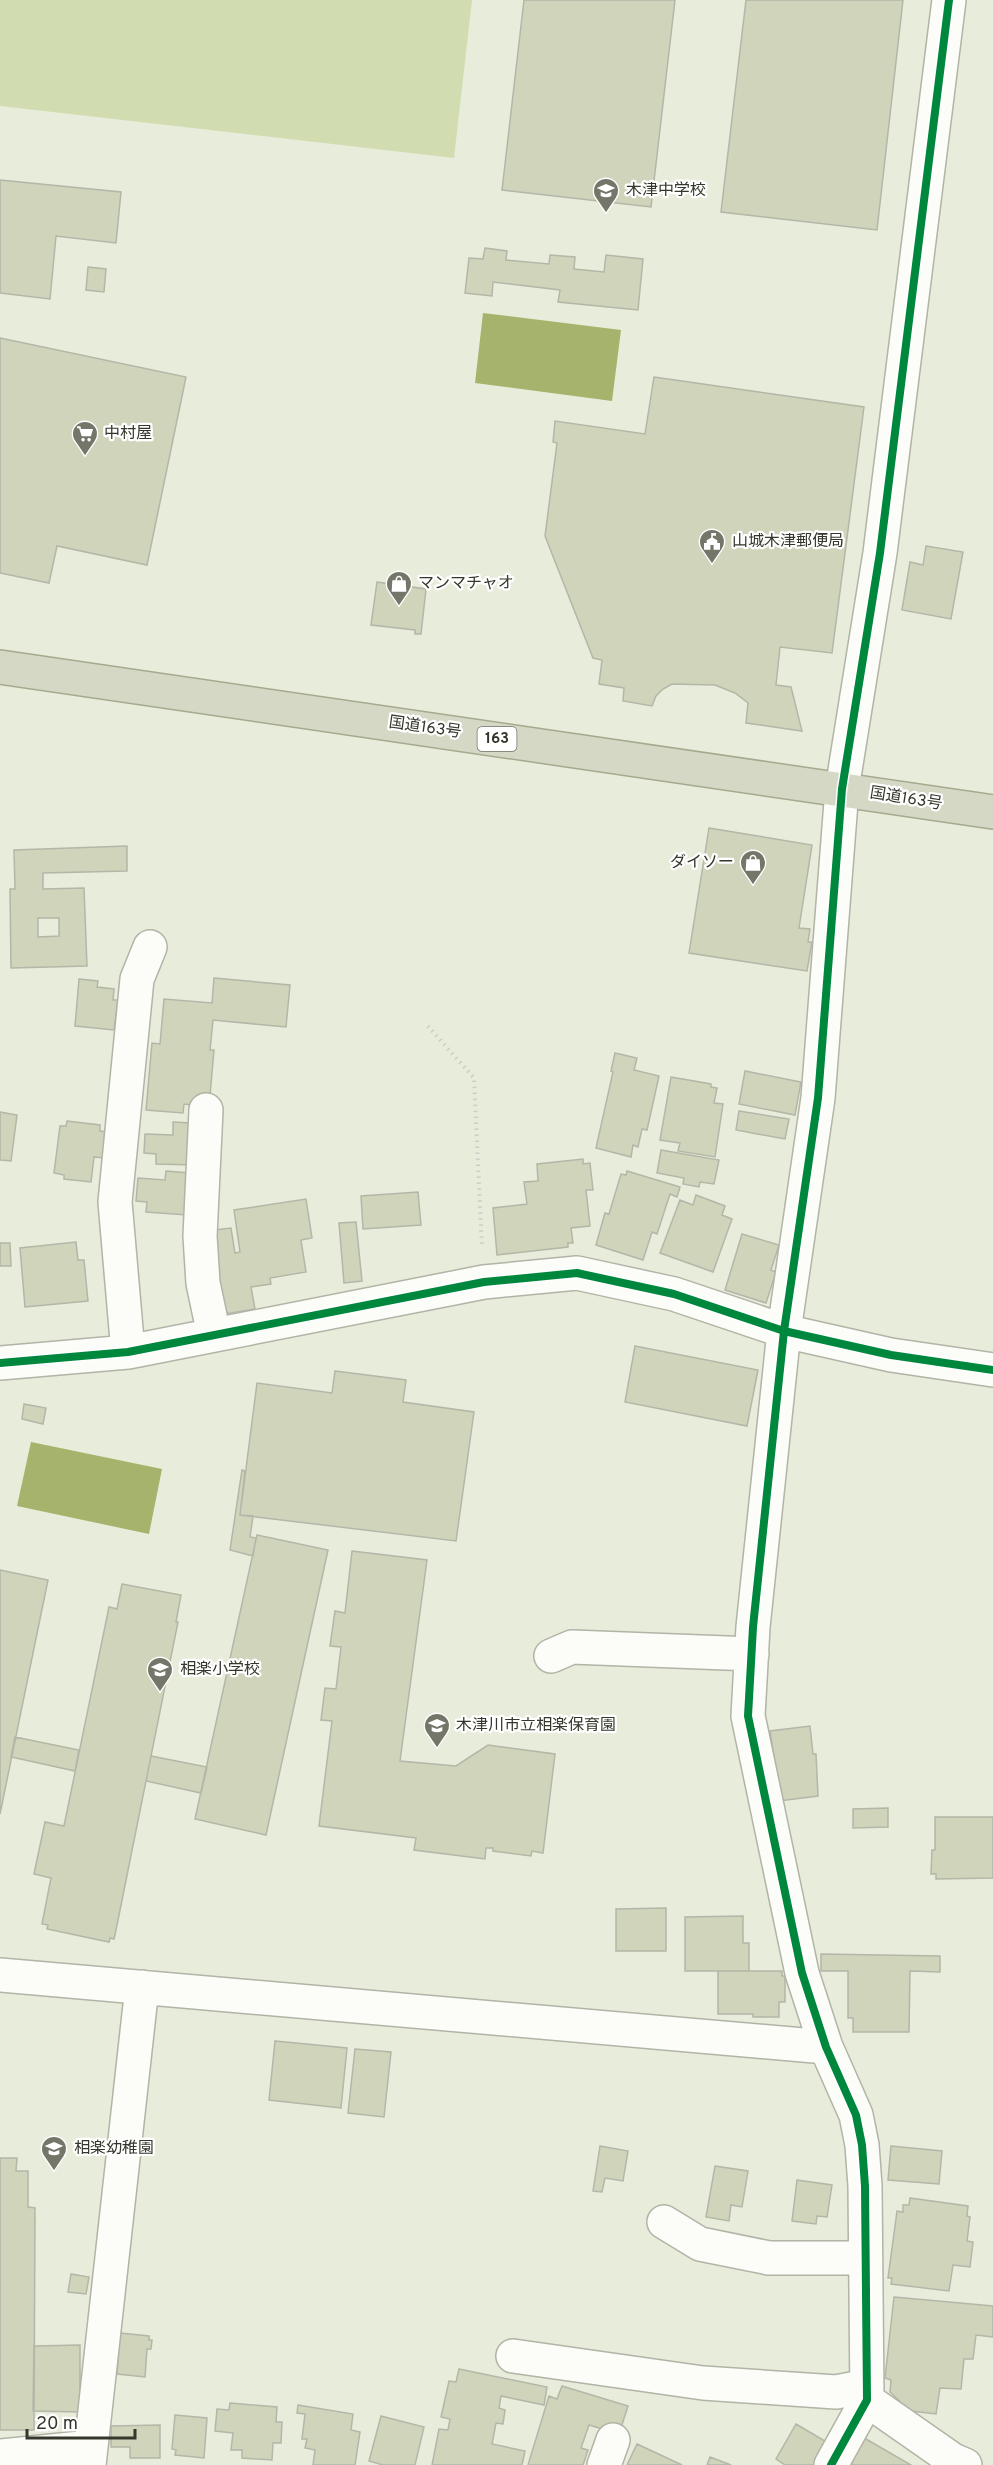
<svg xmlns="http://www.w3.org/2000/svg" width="993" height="2465" font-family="Overpass,'Noto Sans JP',sans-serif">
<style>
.green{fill:#d2dcb1}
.water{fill:#a6b36c}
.building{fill:#cfd4bb;stroke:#b3b7a8;stroke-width:1.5;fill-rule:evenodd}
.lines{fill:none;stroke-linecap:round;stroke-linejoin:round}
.minor-casing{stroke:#b1b4a6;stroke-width:36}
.highway-casing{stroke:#a5aa8e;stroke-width:36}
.path{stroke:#cccec7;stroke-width:4;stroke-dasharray:1.5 4.5;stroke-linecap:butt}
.minor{stroke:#fcfcf9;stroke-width:33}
.highway{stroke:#d5d8c4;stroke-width:33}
.cycleway-casing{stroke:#fff;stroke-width:11}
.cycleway{stroke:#00873e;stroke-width:8}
.labels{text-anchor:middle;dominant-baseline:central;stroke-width:4.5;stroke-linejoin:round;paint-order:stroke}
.shield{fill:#fff;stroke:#71736b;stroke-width:1.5}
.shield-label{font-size:15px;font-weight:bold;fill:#34372b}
.poi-label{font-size:16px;fill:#34372b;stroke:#fff;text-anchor:start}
.street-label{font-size:16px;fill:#34372b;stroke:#fff}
</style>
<rect width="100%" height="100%" fill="#e8ecda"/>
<!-- green -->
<path class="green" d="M0,0H472L454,158L0,106Z"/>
<!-- water -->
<path class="water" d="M483,313L621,330L612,401L475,383Z
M31,1442L162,1469L149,1534L17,1506Z"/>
<!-- building -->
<path class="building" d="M524,0H675L651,207L502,190Z
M746,0H903L877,230L721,212Z
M0,180L121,192L116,243L56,236L50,299L0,293Z
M485,248L507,251L506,260L549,264L550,255L575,257L574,269L604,272L606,255L643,259L638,310L558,302L560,290L493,282L492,296L465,293L469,258L483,259Z
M88,267L106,269L104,292L86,290Z
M0,338L186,377L147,565L57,546L49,583L0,573Z
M654,377L864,407L832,653L780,647L776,685L791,687L802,731L746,723L748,703L735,693L715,685L672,684L663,689L656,696L652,706L623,701L624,688L599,684L602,660L593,658L545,536L557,443L553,442L555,421L645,434Z
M926,546L963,552L951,619L902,610L910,562L923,565Z
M377,582L426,589L421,634H415V630L371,625Z
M709,828L812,845L799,928L810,929L808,942H812L807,971L689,953Z
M127,846V871L43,873V889L84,888L87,966L11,968L10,889H15L14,850ZM38,918H59V936L38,937Z
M214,978L290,985L286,1027L213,1020L210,1050H214L209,1107L184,1104L183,1113L146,1110L152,1043L160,1044L164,999L212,1003Z
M79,979L98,981L97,987L114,989L113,1000H118L114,1030L75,1026Z
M615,1053L637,1058L634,1070L659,1076L647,1130L642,1129L638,1147L633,1145L631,1157L596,1148L613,1072L611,1071Z
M745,1071L801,1082L795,1115L739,1104Z
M671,1077L711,1084V1087L717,1088L714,1103L723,1104L715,1157L678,1151L680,1143L660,1140Z
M739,1111L789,1119L785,1139L736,1130Z
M0,1112L17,1115L11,1161L0,1160Z
M67,1121L100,1125V1131L107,1132L105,1158L94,1157L91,1182L64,1179V1175L54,1173L60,1126H66Z
M173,1122L192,1123L196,1165L156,1164V1154L144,1153L145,1134L173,1135Z
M661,1150L719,1160L714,1184L700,1182L699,1187L683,1184L684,1178L657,1173Z
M583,1159V1164L590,1163L593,1190H586L590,1226L571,1228L573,1243H568V1247L497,1255L493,1208L527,1204L524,1182L538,1181L537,1164Z
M166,1171L190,1173L187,1215L146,1212L147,1202L136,1201L138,1178L165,1180Z
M627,1171L680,1187L677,1197L670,1194L657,1234L652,1232L643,1260L596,1245L605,1213L609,1214L621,1174L626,1175Z
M418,1192L421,1225L363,1229L361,1196Z
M696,1195L725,1206L722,1215L732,1219L713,1272L660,1253L680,1200L693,1205Z
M306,1199L312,1238L301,1240L306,1272L270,1278L271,1284L251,1287L255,1309L219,1315L206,1231L231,1228L235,1253L240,1252L234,1210Z
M356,1222L362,1281L344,1283L339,1223Z
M742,1234L779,1245L771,1270L776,1272L766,1303L725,1290Z
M76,1242L78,1260H84L88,1301L25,1307L20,1248Z
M0,1243H10L11,1266H0Z
M635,1346L758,1370L747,1426L625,1402Z
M335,1371L406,1380L403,1402L474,1412L456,1541L240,1515L257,1383L332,1393Z
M24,1404L46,1408L43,1424L22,1419Z
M242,1470L245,1471L240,1515L253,1516L250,1537L256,1538L253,1556L230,1550Z
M257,1535L328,1550L266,1835L195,1819Z
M352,1551L427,1560L400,1761L456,1766L488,1745L555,1754L543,1853L532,1851L531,1856L493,1851V1848H486L485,1859L414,1850L416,1838L319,1826L332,1721L321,1720L325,1688L336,1689L341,1647L330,1646L335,1611L345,1613Z
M0,1570L48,1580L0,1814Z
M122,1584L181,1595L176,1622H178L116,1930L114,1939L110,1938L109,1942L47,1929L48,1925L42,1924L51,1878L34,1874L45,1822L64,1826L109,1607L117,1609Z
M810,1726L813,1754H816L818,1796L779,1801L770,1757H774L770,1731Z
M15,1737L79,1750L75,1771L11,1757Z
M151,1756L207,1767L201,1793L146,1781Z
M888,1808V1827L853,1828V1809Z
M935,1817H993V1878L936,1879V1874H931L932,1850H935Z
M666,1908V1951H616V1909Z
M743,1916V1943H749V1971H685V1917Z
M821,1954L940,1956V1972L910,1971L909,2032H853V2018H848V1971H821Z
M718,1971H782V1976H785V2002H779V2017H753V2014H718Z
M275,2041L347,2048L341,2108L269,2100Z
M355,2049L391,2052L384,2117L348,2113Z
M600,2146L628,2151L623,2181L605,2178L602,2192L593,2191Z
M891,2146L942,2151L939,2184L888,2180Z
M0,2158H17L16,2171H28V2207L35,2208L34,2430H0Z
M715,2166L748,2171L742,2207L731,2205L729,2221L706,2217Z
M797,2180L832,2185L827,2217L817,2216L816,2224L792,2221Z
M910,2198L968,2206L967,2216L970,2217L967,2241L973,2242L970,2267L953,2265L949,2291L891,2284L892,2278H888L897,2211L903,2212V2205H909Z
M71,2274L89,2277L86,2294L68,2292Z
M894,2297L993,2306V2337L976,2335L973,2359H964L961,2389L940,2388L936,2414L910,2411L890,2392L891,2380L885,2378Z
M120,2333L149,2336V2340H152L151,2349H147L145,2377L117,2374Z
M80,2345V2412L33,2411L34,2346Z
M459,2369L547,2387L544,2405L501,2396L499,2408L505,2410L503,2424L496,2423L492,2444L525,2451L522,2465H432L439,2429L448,2430L450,2419L441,2417L449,2381L456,2382Z
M562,2386L628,2406L619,2434L589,2425L581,2448L588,2450L583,2465H528L549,2396L557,2399Z
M230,2403L277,2407L276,2422H282L281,2443H273L272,2460L242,2458V2450H231L233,2433L215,2431L217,2409L229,2410Z
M298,2405L353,2414L351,2430L360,2432L355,2465H313L315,2450L305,2448L307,2439H302L305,2414L297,2413Z
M175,2415L207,2418L204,2458L175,2455L176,2450L172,2449Z
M381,2416L424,2427L415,2465H383L369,2461Z
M796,2424L830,2444L818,2465H785L776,2459Z
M160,2425V2458H130V2447H111V2426Z
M859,2435L911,2465H854L845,2460Z
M637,2444L682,2465H627Z
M710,2457L731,2465H707Z"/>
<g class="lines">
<defs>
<path id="minor" d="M206,1110L200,1236L203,1283L214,1335
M128,1352L115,1202L137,979L150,947
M0,1363L128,1352L484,1282L577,1273L674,1294L784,1331L891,1355L993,1370
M551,1656L572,1647L752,1654
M0,1975L826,2047
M664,2222L700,2244L769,2258H865
M513,2356L703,2383L836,2392L867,2386
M867,2400L953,2460L965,2465
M0,2456L91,2447
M89,2465L142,1987
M604,2465L613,2440
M831,2465L867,2400L865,2186L862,2145L856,2115L826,2047L802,1973L748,1716L753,1627L784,1331L818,1098L842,789L880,553L949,0"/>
<path id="highway" d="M0,667L993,812"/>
</defs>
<!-- minor casing -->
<use href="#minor" class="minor-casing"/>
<!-- highway casing -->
<use href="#highway" class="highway-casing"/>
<!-- path -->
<path class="path" d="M428,1026L474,1078L482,1248"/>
<!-- minor -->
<use href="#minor" class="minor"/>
<!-- highway -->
<use href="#highway" class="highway"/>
<defs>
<path id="cycleway" d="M0,1363L128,1352L484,1282L577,1273L674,1294L784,1331L891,1355L993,1370
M831,2465L867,2400L865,2186L862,2145L856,2115L826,2047L802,1973L748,1716L753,1627L784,1331L818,1098L842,789L880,553L949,0"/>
</defs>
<!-- cycleway casing -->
<use href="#cycleway" class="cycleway-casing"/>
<!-- cycleway -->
<use href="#cycleway" class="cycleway"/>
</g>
<!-- icons -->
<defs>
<symbol id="school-pin" viewBox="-11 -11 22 30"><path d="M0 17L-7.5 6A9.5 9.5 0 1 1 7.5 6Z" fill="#737668" stroke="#fff"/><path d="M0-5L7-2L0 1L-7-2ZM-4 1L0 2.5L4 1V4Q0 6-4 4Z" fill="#fff"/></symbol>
<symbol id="supermarket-pin" viewBox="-11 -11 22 30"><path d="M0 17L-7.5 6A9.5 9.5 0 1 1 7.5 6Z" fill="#737668" stroke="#fff"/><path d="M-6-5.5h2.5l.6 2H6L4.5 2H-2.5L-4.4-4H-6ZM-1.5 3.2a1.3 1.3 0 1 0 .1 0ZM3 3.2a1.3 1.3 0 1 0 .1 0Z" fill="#fff"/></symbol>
<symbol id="civic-pin" viewBox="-11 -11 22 30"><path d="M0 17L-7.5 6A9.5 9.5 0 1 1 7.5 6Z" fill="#737668" stroke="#fff"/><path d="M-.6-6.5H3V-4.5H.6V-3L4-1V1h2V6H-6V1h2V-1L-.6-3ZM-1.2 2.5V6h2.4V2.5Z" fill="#fff"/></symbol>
<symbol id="shop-pin" viewBox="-11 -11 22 30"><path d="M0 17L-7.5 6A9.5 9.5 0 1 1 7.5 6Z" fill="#737668" stroke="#fff"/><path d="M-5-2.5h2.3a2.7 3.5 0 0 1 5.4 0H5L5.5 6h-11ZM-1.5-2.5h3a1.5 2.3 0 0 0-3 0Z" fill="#fff"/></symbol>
</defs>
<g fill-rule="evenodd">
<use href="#school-pin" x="591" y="176" width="30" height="40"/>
<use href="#supermarket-pin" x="70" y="419" width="30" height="40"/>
<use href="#civic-pin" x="697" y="527" width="30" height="40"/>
<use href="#shop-pin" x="384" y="569" width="30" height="40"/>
<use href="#shop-pin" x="738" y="848" width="30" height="40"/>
<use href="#school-pin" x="145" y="1655" width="30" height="40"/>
<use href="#school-pin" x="422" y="1711" width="30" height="40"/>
<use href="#school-pin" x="39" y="2134" width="30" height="40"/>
</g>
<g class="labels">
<!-- shield labels -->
<rect class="shield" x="477.5" y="727" width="39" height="24" rx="4.5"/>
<g class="shield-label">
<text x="497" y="739">163</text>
</g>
<!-- poi labels -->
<g class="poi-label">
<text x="626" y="191">木津中学校</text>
<text x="104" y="434">中村屋</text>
<text x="732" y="542">山城木津郵便局</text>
<text x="418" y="584">マンマチャオ</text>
<text x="734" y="863" text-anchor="end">ダイソー</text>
<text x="180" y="1670">相楽小学校</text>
<text x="456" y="1726">木津川市立相楽保育園</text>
<text x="74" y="2149">相楽幼稚園</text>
</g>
<!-- street labels -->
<g class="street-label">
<text transform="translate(425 728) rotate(8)">国道163号</text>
<text transform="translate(906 799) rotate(9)">国道163号</text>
</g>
</g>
<!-- scale -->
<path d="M27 2429v9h108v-9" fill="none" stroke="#34372b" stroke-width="3"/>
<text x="36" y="2429" font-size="18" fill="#34372b" stroke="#ffffff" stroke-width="4.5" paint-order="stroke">20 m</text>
</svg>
